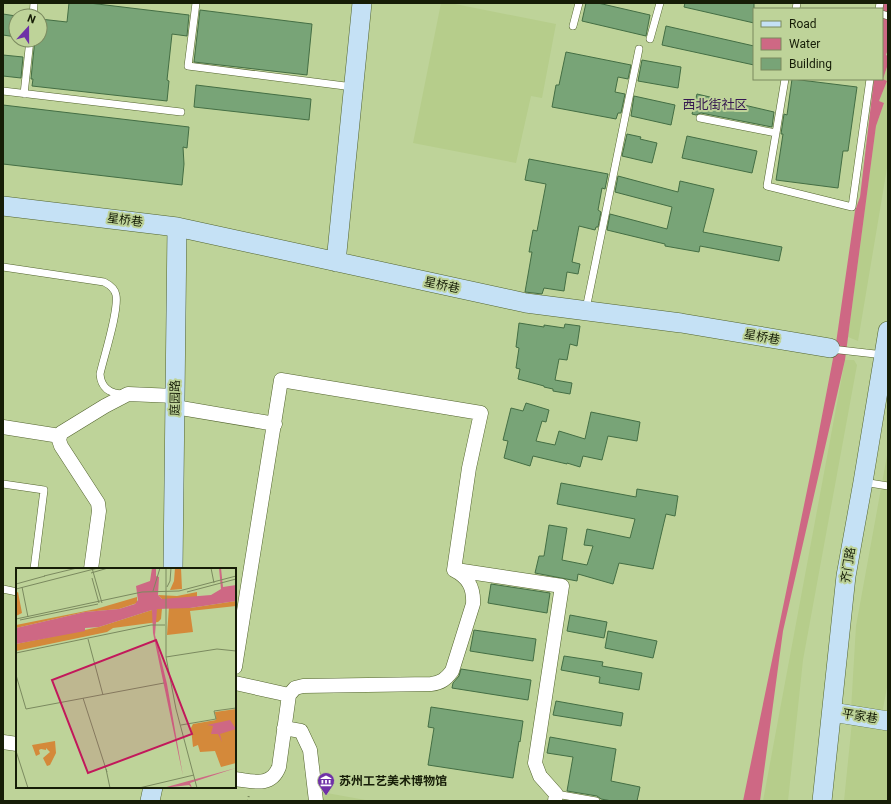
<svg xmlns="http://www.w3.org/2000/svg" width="891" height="804" font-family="Roboto,'Noto Sans SC',sans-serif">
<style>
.built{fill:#b6cd8b}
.water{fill:#ce6884}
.building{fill:#78a477;stroke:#446e44}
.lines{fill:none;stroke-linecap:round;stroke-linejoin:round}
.lane-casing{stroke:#53642e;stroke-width:8}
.street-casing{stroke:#53642e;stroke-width:15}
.secondary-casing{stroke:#53642e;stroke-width:20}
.path{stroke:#738258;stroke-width:2;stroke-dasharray:1 3;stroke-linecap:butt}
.lane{stroke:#fff;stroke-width:7}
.street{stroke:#fff;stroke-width:14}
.secondary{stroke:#c5e1f5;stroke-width:19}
.labels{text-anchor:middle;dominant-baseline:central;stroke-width:4;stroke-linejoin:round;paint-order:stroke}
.street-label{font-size:12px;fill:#161d07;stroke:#bed399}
.poi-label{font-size:12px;font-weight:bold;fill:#161d07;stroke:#bed399;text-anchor:start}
.neighbourhood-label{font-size:13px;fill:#351851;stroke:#bed399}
.inset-road{fill:none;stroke:#7b8a5f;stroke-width:1}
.view{fill:#c2185b;fill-opacity:0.15;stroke:#c2185b;stroke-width:2}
.inset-edge{fill:none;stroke:#161d07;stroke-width:2}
</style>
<rect width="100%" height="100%" fill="#bed399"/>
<!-- built -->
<path class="built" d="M441,3H450L556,24L542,98L531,96L516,163L413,143Z
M888,64V162L858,341L848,337L876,126L884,103L879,101L887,81L883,79Z
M845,360H854L857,365L803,660L788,801H763Z
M888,450V682L882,714L851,710L856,626Z
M852,722L888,727V801H844Z
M310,790L371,801H311Z"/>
<!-- water -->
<path class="water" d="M882,3H888V49L886,55L888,56V64L883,79L887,81L879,101L884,103L876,126L845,360L783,631L760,801H743L816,447L836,343L855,211L860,197L874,79H882Z"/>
<!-- building -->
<path class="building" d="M69,3H89L189,15L187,36L172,34L167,80L169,81L167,101L32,86L33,79H31L33,58L35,40H40V19L67,22Z
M586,3H598L650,15L646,36L582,21Z
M685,3H754V23L684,7Z
M200,10L312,24L307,75L194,62Z
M3,14L16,16V37L3,35Z
M666,26L754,46V65L662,45Z
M566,52L631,65L628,79L618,77L615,92L625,94L621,113H618L616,119L552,107L556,85H559Z
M3,55L23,57L21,78L3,76Z
M642,60L681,67L678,88L638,81Z
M792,79L857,87L848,151H843L838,188L776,180L783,134H781L784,114L787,115Z
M196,85L311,99L309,120L194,107Z
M697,94L774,112L772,127L701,113L696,115L692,114Z
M634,96L675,105L671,125L631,116Z
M3,105L189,127L187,148L183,147L184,164L182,185L3,164Z
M627,134L641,137L640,139L657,143L652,163L622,156Z
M687,136L757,151L752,173L682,158Z
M529,159L608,174L605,189L602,188L598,210L601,212L598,227H596L595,230L579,226L572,262L580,264L578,274L567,272L564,291L544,288L542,294L525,292L532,252H529L533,230L537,231L546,184L525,180Z
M618,176L678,192L680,181L714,189L703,232L782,247L779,261L700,246L699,252L665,246V244L607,230L610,214L667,229L672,207L615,192Z
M519,323L544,327V325L564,328L565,324L580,326L577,346L570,344L567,360L559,359L555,380L572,383L570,394L553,391V389L544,387V386L518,379L520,369L516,368L519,348L516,347Z
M526,403L549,410L546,422L542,421L536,441L555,445L559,431L585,439L591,412L640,422L637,441L608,436L602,460L583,456L580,467L567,463V464L533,456L530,466L504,458L508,441L503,440L511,408L523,411Z
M561,483L636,497L637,489L678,496L675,516L666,514L653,569L619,563L613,584L578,574L577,581L535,573L539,556H544L549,525L567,528L562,560L587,565L593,546L584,545L587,529L630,538L635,519L557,504Z
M491,584L550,593L547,613L488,603Z
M570,615L607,622L604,638L567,631Z
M474,630L536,639L533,661L470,651Z
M608,631L657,641L653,658L605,648Z
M564,656L603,662L602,666L642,673L639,690L599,683L600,677L561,670Z
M461,669L531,680L528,700L452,688L453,683L459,676Z
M556,701L623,713L621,726L553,715Z
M431,707L523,721L520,742L519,741L513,778L428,765L434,728L428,727Z
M550,737L616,749L611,781L640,787L637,801H612L601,799L597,796L567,791L573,757L547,753Z"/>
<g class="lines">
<defs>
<path id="lane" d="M196,3L188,66L353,87
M796,9L797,3
M879,9L880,3
M882,14L888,16
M33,16L34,3
M573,26L579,3
M650,39L660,3
M3,91L181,112
M24,94L30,40
M700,118L776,133L767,186L852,207L870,79
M776,133L785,79
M3,267L104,282C110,285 115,289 116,295C119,311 104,356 100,374C101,388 110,394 124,394
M586,309L639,49
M831,349L884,355
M863,482L888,486
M3,484L44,490L34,569
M3,589L17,592
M556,794L596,801"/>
<path id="street" d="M175,407L275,424
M3,427L60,436
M91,569L99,511L98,503L61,446L59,440L61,433L105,406L128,394L175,396
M456,570L562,586L535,763L540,776L556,794L555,801
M235,667L281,380L481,413L469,468L454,570
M235,683L289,695
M284,728L301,731L310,750L316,801
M3,742L17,744
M235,779C252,781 271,788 279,767L289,695L295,688L303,686L431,684C441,683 446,679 452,671L473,604C474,587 468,577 454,570"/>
<path id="secondary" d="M3,206L177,227L526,303L681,323L830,348
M336,262L362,3
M173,569L177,227
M832,712L888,721
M150,801L153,787
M822,801L846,576L863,482L888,331"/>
</defs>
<!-- lane casing -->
<use href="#lane" class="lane-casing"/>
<!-- street casing -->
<use href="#street" class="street-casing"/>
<!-- secondary casing -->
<use href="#secondary" class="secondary-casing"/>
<!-- path -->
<path class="path" d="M248,801L249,794"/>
<!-- lane -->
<use href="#lane" class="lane"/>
<!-- street -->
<use href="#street" class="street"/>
<!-- secondary -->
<use href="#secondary" class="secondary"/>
</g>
<!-- icons -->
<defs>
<symbol id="museum-pin" viewBox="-11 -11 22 30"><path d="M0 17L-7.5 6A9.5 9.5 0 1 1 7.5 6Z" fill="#6f31a7" stroke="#bed399"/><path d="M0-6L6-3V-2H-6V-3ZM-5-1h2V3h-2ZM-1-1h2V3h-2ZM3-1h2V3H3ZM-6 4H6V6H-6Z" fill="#fff"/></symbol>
</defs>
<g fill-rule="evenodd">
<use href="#museum-pin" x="316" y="771" width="20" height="27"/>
</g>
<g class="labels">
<!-- street labels -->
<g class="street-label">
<text transform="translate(125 220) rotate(7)">星桥巷</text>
<text transform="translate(442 285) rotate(12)">星桥巷</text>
<text transform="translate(762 337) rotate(10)">星桥巷</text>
<text transform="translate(175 398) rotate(-89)">庭园路</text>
<text transform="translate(848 565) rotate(-81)">齐门路</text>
<text transform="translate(860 716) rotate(9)">平家巷</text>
</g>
<!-- poi labels -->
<g class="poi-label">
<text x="339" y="781">苏州工艺美术博物馆</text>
</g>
<!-- neighbourhood labels -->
<g class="neighbourhood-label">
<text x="715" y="104">西北街社区</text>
</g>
</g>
<!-- overview -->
<g transform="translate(16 568)">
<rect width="220" height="220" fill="#bed399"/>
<path d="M159,0H165L166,21L154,22L158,13ZM2,24L6,45L0,48V25ZM181,24V29L166,31H146L142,27L161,28ZM121,29V35L103,41L69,44L0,60V57L80,41ZM220,33V38L174,43L177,64L151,67L153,39L174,40ZM141,40H146L145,51L142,54L97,60L91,64L0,83V76L83,59L136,42L138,47ZM220,141V195L205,199L199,183L184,184L182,177L177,179L175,160L177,156L200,152L199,144ZM39,173L40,185L34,197L31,198L27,190L34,184L30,180V182L25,181L23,182L24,186L20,188L16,177Z" fill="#d4893a"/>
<path d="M136,0H140V8L143,9L142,27L146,31L195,27L205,21L203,0H205L207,19L220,17V33L174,40L141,41L139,67L151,116L167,208L137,65L136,42L83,59L69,60V63L0,76V60L69,44L103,41L119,36L122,32L120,18L134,13ZM214,152L220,161L204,166L206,174L202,166H195L197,158L191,157ZM220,200L174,215L176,220L173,217L147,220Z" fill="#ce6884"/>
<path class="inset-road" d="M76,0L86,35M150,0V89L160,141L181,220M195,0L198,15M75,5L92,0M28,8L61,0M76,10L83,35M0,16L29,8M6,19L12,49M151,19L154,13L155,0M0,21L82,0M137,23L144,0M171,24L220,11M0,51L126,24L163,23L220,8M4,52L82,36M72,71L87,127M0,85L135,57H149M150,89L201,81L220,83M0,107L10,141L148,115M67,130L90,201M165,157L200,151L198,143L220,140M0,183L12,220M91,204L90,201L94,220M123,220L178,207"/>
<path class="view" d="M140,72L176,166L72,205L36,112Z"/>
<rect width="220" height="220" class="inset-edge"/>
</g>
<!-- border -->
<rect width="891" height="804" fill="none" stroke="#161d07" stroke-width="8"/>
<!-- legend -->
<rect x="753" y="8" width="130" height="72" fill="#bed399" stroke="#7b8a5f"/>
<rect x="761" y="21" width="20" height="6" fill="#c5e1f5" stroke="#7b8a5f"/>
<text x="789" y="28" font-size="12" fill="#161d07">Road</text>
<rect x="761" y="38" width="20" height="12" fill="#ce6884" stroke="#7b8a5f"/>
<text x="789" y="48" font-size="12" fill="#161d07">Water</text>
<rect x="761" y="58" width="20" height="12" fill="#78a477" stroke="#7b8a5f"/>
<text x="789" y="68" font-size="12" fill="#161d07">Building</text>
<!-- north arrow -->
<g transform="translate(28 28) rotate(21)"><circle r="19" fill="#bed399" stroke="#7b8a5f"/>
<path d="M0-3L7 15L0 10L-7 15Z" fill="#6f31a7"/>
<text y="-6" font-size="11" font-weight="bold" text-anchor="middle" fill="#161d07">N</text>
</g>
</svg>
